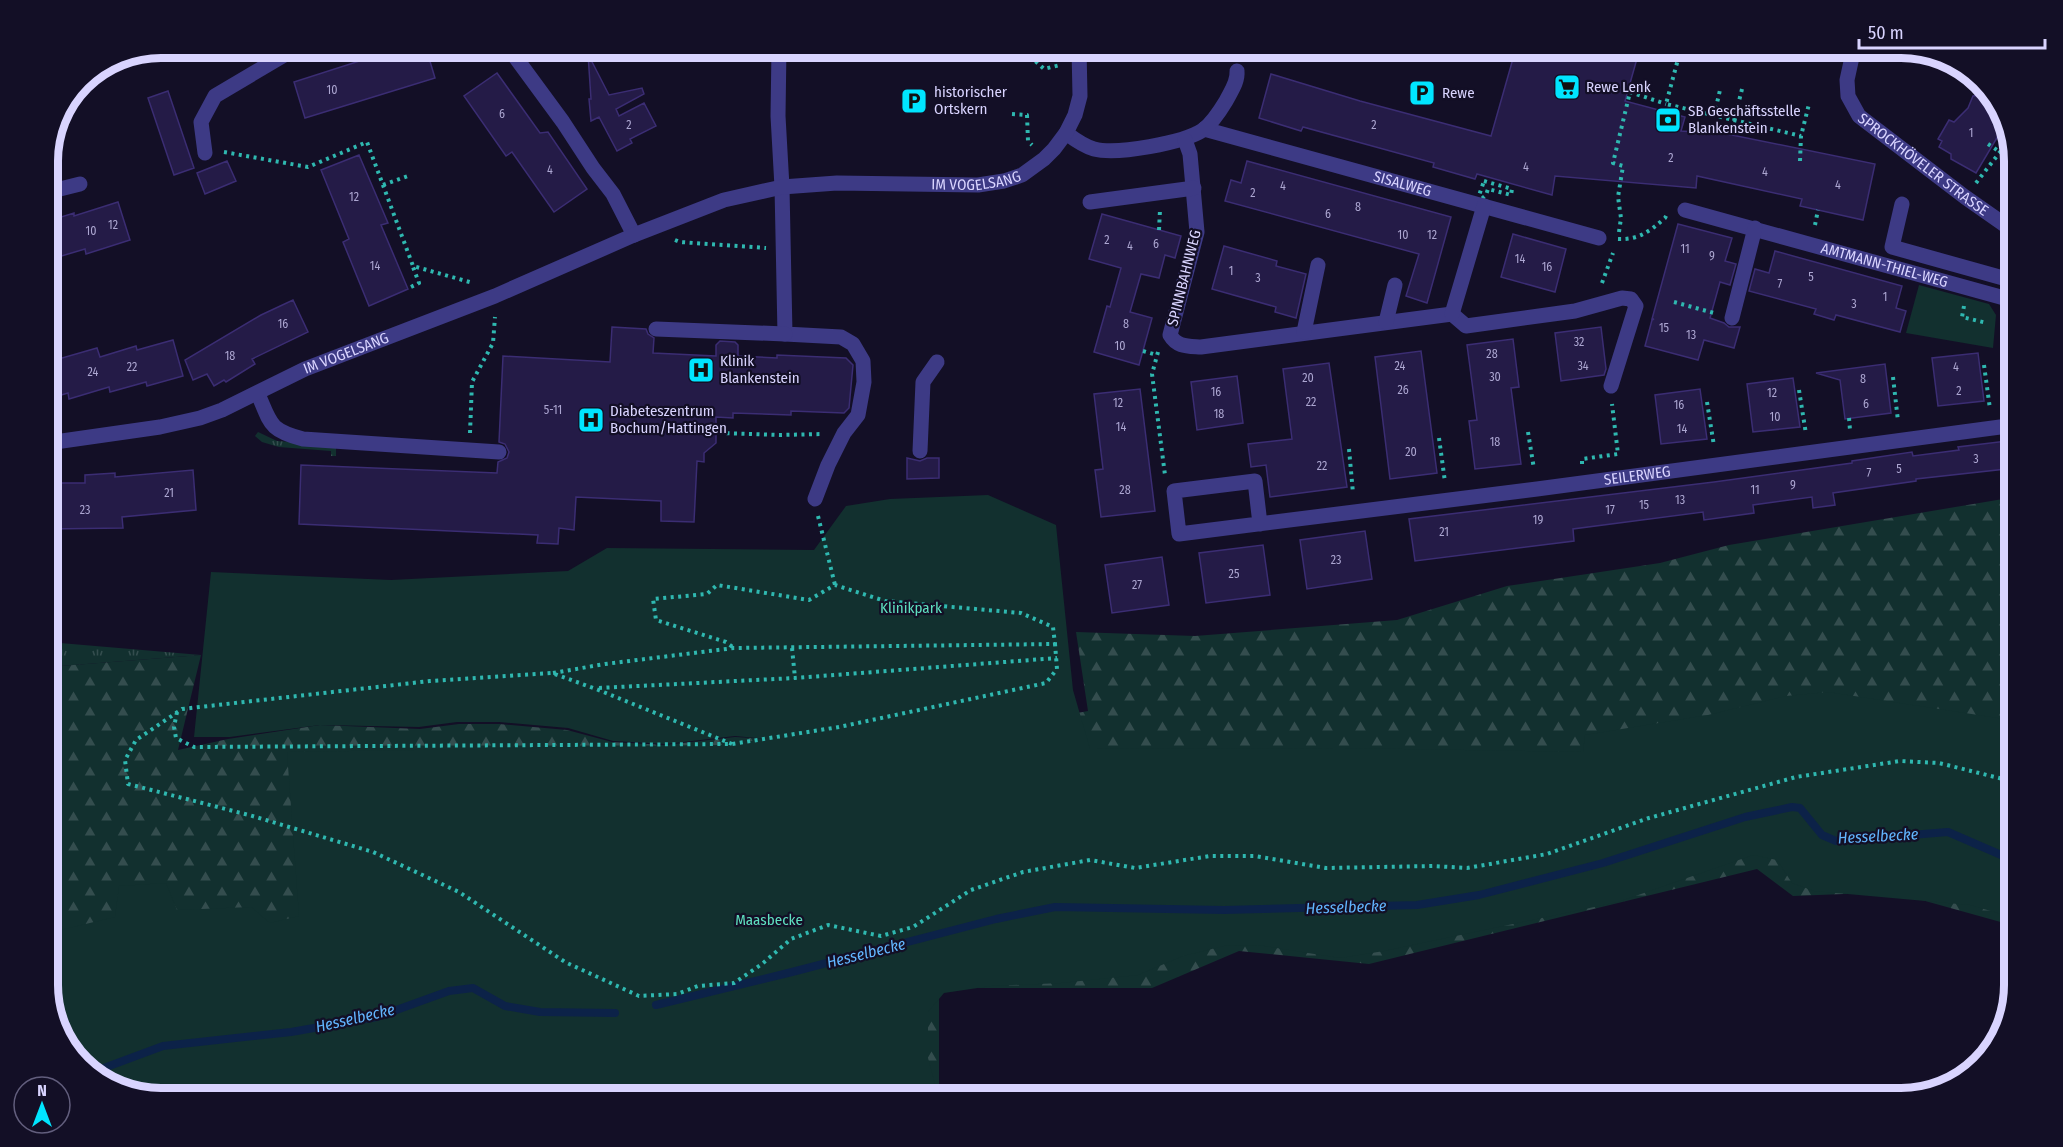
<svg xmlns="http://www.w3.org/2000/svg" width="2063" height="1147" font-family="'Fira Sans Condensed',sans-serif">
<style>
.grass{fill:url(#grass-tufts)}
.forest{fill:url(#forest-firs)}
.park{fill:#12302f}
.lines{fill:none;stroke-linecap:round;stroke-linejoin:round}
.stream{stroke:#0c2248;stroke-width:8}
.building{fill:#241b47;stroke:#3b2d73;stroke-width:1.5}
.path{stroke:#2fb8b0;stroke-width:4;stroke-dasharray:3 4.5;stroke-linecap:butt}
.minor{stroke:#3d3a85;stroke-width:15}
.major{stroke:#c25bff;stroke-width:15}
.labels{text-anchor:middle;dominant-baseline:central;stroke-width:4.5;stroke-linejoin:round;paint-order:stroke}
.number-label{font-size:12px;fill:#aca6d1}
.poi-label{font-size:15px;fill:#d9d4ff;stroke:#130f26;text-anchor:start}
.street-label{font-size:15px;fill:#d9d4ff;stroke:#130f26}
.park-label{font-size:15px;fill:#5fe0c0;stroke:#130f26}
.water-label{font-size:16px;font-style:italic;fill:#62b6ff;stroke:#130f26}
.rim{fill:none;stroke:#d9d4ff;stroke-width:8}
</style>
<defs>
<pattern id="grass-tufts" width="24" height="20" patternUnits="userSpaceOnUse" patternTransform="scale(1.5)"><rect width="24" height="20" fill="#12302f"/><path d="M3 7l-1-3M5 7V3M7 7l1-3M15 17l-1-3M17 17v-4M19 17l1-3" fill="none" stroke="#344d4e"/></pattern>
<pattern id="forest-firs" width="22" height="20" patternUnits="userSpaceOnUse" patternTransform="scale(1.5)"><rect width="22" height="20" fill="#12302f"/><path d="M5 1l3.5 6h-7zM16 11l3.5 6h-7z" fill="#344d4e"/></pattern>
</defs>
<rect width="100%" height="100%" fill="#130f26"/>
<!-- grass -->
<path class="grass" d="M258,432L277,441L336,445V456H331V451L279,447L262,442L255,436Z
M48,642L201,655L48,667Z"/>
<!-- forest -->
<path class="forest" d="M2015,497V926L1893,892L1793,896L1757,869L1369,964L1239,951L1152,988H939V1099H357L328,1077L254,1099H162L105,1084L63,1043L48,993V667L201,655L178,750L228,739L320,725L420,729L459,724H499L567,730L612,742L665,745L735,737L804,741L1061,716L1088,711L1076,632L1195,636L1397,620L1507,586L1660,563L1729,545Z"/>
<!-- park -->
<path class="park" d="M1919,285L1989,304L1996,315L1993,348L1906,333Z
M988,495L1056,525L1073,690L1090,749L1343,748L1583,752L1585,735L1708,715L1786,696L1828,692L2004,719L2015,721V918L1970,905L1814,891L1792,883L1777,860L1753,855L1618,902L1384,951L1340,958L1258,945L1224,946L1183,956L1138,975L1061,983L991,986L944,993L928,1012V1058L939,1099H380L358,1088L316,1086L242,1093L220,1099H162L105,1084L63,1043L48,993V933L115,917L119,886L166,883L177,910L251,907L270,923L299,916L287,752L723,745L766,739L735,736L666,744L613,741L568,728L499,722H457L419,727L320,725L230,737H194L211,572L391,580L568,571L607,548L814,550L846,506L890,499Z"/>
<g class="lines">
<!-- stream -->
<path class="stream" d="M656,1005L792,972L996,919L1055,907L1224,910L1417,905L1479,895L1603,863L1745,817L1792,807L1800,808L1822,835L1836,841L1948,832L2015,861
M93,1072L163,1046L291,1032L377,1017L449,991L473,988L505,1006L540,1012L615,1013"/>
</g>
<!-- building -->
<path class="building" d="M400,48H426L435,78L305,118L294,82Z
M1516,48H1640L1625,101L1685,117L1681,131L1727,134L1875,164L1863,220L1800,206L1802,199L1697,176L1696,188L1555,176L1552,195L1477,174L1475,179L1433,167L1434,163L1303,127L1301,131L1259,118L1271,74L1360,101L1491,136Z
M588,54L609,95L642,88L644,94L616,109L619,116L644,103L656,126L630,139L632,143L617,151L599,117L591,121L589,99H591Z
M497,73L540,133L548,132L587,189L554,212L512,152L506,156L464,96Z
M1987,90L1996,99L2006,128L1998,136L1976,173L1951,159V154L1939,147L1942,141L1938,139L1949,120L1954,122L1968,108L1973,96L1981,95Z
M168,91L194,168L174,175L148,98Z
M359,155L388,223L381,225L408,289L369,306L343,242L349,239L321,170Z
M227,161L236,181L205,194L197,173Z
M1247,161L1451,217L1427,303L1406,296L1419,254L1225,201L1231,180L1241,183Z
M118,202L130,240L86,254L85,249L48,260V221L74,213V216Z
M1102,214L1181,236L1175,258L1165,255L1159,278L1141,274L1130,312L1152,318L1139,365L1094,352L1107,306L1110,307L1121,268L1089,259Z
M1678,224L1732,238L1725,261L1736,264L1730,285L1720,282L1710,318L1724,323L1729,327H1740L1734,348L1704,340L1698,360L1645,346L1652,320L1654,319H1652Z
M1513,234L1566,249L1555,292L1501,277Z
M1224,246L1277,261L1276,266L1306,274L1296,318L1275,312L1276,307L1212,289Z
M1775,251L1902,286L1896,308L1906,311L1900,332L1836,315L1834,320L1814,314L1816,309L1749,291L1755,269L1769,273Z
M293,300L308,332L252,359L255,364L226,382L224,380L214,386L207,374L193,380L185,360L261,315Z
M612,327L646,329L648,334L654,338L653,353L716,356V345L720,341L735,342L738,345V356L777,358V355L846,358L853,365L849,408L844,413L791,411V415L733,413V418L716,417V443L704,453V462L697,461L694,522L661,521V501L576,497L574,530L559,528L558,544L537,543L538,535L299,524L301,465L497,473L498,462L507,458L509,452L505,444L499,442L503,356L610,362Z
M1601,327L1606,369L1604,375L1561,381L1555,333Z
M1513,339L1519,387L1511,388L1521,464L1475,469L1469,421L1477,420L1467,345Z
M173,340L183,376L147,386L146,382L110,392L109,387L69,399L68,393L48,399V362L97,348L100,357L136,346L137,350Z
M1421,351L1437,473L1390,479L1375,357Z
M1978,353L1984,401L1938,406L1932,358Z
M1329,363L1347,487L1270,497L1266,465L1251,467L1248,444L1292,439L1283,369Z
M1885,364L1891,413L1845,419L1840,380L1816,373Z
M1237,376L1243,423L1197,430L1191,382Z
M1793,378L1800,427L1753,432L1747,384Z
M1140,389L1155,511L1101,517L1095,470L1103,469L1094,394Z
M1700,389L1707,439L1661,444L1655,395Z
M2015,440V468L1916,479V481L1833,493L1835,505L1813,508L1812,497L1753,505L1754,513L1704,520L1703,512L1573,529L1574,541L1415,561L1409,519L1714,482L1852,463V461L1912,452L1913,456L1959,450L1958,447Z
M907,458L920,461L927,458H939V478L907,479Z
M193,470L196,510L122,517L123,528L48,529V483H85V475L115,473V477Z
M1365,531L1372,579L1307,589L1300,540Z
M1263,545L1270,595L1206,603L1199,553Z
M1162,557L1169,605L1112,613L1105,565Z"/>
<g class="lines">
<!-- path -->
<path class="path" d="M1021,48L1020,52L1030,56L1044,69L1060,65
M1681,48L1666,104L1801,136
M1687,48L1719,58
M1761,48L1768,51L1769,48
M1096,58L1115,55L1126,48
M1012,114L1027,115L1028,141L1032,145
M1714,116L1720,90
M1734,121L1743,85
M1988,144L2000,152
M224,152L308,167L367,142L413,266L473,283
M1800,161L1801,136L1809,104
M1484,181L1512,189L1511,195L1488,189L1486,195L1476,204Z
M1976,183L2000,152L2015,160
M383,185L408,176
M1815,225L1818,210
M1159,230L1160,210
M1619,232L1621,218L1618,197L1623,166L1613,163L1630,92L1666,104
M1618,239C1639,240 1650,231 1665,218L1667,214
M675,240L680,242L766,248
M1602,283L1613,253
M411,287L419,283L413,267
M1674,302L1714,313
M1964,306L1962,317L1987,323
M1143,351L1157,355
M1158,352L1152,374L1165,475
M1984,365L1990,409
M1893,377L1898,421
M1799,390L1806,434
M1707,402L1714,446
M1849,418L1850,430
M1528,432L1534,469
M470,433L472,382L493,343L495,317
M719,433L779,435L823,434
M1439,438L1445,482
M1349,449L1353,493
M1582,464V459L1618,454L1612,404
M818,516L835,585
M792,648L795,678
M553,673L605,664L734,648L1055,644L1053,627L1021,613L885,601L835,585L809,600L717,585L707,594L653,599L656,620L726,642L734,648
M599,688L795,678L1057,658
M177,712L174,727L176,738L194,747L732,744L839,727L1046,683L1057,669L1055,644
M732,744L596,689L552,673L430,681L182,709L136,740L125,760L128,784L249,815L373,852L459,892L565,962L639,996L677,994L698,986L734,983L762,964L791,939L828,925L881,936L913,927L971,890L1023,872L1090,860L1135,868L1210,856H1255L1326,868L1433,866L1467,868L1547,854L1649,818L1796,777L1900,761L1939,763L2015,782"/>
<!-- minor -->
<g class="minor">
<path d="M506,48L516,58L563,122L593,168L613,194L634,235"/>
<path d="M779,48L778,116L782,187L785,334L841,337L853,344L863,361L864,382L858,415L844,433L828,465L815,499"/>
<path id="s1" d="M1854,48L1847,80L1848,96L1859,116L1965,197L2015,232"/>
<path id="s2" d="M1204,129L1599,238"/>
<path d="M1066,133C1074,139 1083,146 1094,149C1117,155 1183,143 1203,130C1212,123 1220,111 1226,101C1231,91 1238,82 1237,71"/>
<path d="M1185,140L1190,154L1197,232L1170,335C1177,347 1187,346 1201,347L1452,314L1466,326L1575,311L1622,298L1631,299L1636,306L1611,386"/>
<path d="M205,153L201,122L215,96L296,48"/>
<path d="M48,192L80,184"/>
<path d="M1090,202L1194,188"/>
<path d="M1902,204L1892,247L2003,278L2015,287"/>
<path id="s3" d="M1685,210L2015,301"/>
<path d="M1452,314L1484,206"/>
<path d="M1732,318L1755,228"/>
<path d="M1386,322L1395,285"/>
<path d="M656,329L785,334"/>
<path d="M1304,332L1318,265"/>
<path d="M258,394C271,424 269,430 303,439L499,452"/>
<path id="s4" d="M48,443L160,427L200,418L222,410L305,369L495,296L634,235L724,200L782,187L837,183L978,185L1004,181L1022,175L1044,159L1054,149L1066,133L1075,115L1080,96L1079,48"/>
<path d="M920,451L923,382L937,362"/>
<path id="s5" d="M1260,524L1255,481L1174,491L1179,534L1537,489L2015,425"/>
</g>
<!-- major -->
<path class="major" d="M1857,48L1926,55"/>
</g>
<!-- icons -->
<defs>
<symbol id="supermarket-square" viewBox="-11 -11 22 22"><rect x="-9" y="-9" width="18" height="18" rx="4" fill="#00e5ff" stroke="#130f26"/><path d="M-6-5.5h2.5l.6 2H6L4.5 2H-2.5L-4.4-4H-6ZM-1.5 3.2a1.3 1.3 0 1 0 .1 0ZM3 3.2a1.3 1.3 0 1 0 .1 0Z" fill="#111"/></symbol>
<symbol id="parking-square" viewBox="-11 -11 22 22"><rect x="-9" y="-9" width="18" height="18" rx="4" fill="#00e5ff" stroke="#130f26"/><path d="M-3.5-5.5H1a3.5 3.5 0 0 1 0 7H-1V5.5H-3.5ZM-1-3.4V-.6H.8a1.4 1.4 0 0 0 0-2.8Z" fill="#111"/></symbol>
<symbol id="bank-square" viewBox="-11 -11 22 22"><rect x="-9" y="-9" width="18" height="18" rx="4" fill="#00e5ff" stroke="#130f26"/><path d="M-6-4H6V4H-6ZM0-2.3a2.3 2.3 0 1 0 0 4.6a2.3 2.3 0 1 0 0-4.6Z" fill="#111"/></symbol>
<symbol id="hospital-square" viewBox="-11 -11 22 22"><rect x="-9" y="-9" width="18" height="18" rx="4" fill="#00e5ff" stroke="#130f26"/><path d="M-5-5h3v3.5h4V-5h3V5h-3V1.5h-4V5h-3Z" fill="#111"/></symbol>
</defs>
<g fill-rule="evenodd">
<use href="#supermarket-square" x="1552" y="72" width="30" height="30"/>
<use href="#parking-square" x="1407" y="78" width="30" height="30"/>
<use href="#parking-square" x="899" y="86" width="30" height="30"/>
<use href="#bank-square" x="1653" y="105" width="30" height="30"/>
<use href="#hospital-square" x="686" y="355" width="30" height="30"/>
<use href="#hospital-square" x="576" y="405" width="30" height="30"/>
</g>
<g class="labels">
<!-- number labels -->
<g class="number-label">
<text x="332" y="90">10</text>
<text x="502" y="114">6</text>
<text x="629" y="125">2</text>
<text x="1374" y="125">2</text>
<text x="1971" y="133">1</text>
<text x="1671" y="158">2</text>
<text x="1526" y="167">4</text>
<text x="550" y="170">4</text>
<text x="1765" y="172">4</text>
<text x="1838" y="185">4</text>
<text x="1283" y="186">4</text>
<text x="1253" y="193">2</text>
<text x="354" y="197">12</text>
<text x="1358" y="207">8</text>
<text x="1328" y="214">6</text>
<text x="113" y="225">12</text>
<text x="91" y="231">10</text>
<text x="1403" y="235">10</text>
<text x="1432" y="235">12</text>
<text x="1107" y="240">2</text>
<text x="1156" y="244">6</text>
<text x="1130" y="246">4</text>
<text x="1685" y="249">11</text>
<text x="1712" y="256">9</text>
<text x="1520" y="259">14</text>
<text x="375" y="266">14</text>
<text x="1547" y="267">16</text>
<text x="1231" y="271">1</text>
<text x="1811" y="277">5</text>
<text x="1258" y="278">3</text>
<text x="1780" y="284">7</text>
<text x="1885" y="297">1</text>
<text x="1854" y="304">3</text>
<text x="283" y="324">16</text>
<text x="1126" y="324">8</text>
<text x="1664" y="328">15</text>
<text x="1691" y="335">13</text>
<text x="1579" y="342">32</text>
<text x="1120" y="346">10</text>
<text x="1492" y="354">28</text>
<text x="230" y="356">18</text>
<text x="1400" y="366">24</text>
<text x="1583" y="366">34</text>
<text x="132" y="367">22</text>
<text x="1956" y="367">4</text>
<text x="93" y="372">24</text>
<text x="1495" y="377">30</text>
<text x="1308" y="378">20</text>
<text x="1863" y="379">8</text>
<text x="1403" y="390">26</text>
<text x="1959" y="391">2</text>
<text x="1216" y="392">16</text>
<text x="1772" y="393">12</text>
<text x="1311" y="402">22</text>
<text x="1118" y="403">12</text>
<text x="1866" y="404">6</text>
<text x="1679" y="405">16</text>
<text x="553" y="410">5-11</text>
<text x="1219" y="414">18</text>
<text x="1775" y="417">10</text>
<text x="1121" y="427">14</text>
<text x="1682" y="429">14</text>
<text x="1495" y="442">18</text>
<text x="1411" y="452">20</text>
<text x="1976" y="459">3</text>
<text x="1322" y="466">22</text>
<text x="1899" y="469">5</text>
<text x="1869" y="473">7</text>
<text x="1793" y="485">9</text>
<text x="1125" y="490">28</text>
<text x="1755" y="490">11</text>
<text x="169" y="493">21</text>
<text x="1680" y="500">13</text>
<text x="1644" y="505">15</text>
<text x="85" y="510">23</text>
<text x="1610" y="510">17</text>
<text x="1538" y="520">19</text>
<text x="1444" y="532">21</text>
<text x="1336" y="560">23</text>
<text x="1234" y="574">25</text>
<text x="1137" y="585">27</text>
</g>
<!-- poi labels -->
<g class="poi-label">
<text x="1586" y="87">Rewe Lenk</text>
<text x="934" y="92">historischer<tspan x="934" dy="17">Ortskern</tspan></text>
<text x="1442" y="93">Rewe</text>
<text x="1688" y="111">SB Geschäftsstelle<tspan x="1688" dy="17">Blankenstein</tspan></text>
<text x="720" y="361">Klinik<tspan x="720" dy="17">Blankenstein</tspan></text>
<text x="610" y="411">Diabeteszentrum<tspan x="610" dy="17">Bochum/Hattingen</tspan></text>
</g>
<!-- street labels -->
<g class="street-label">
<text stroke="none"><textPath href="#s1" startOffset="152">SPROCKHÖVELER STRASSE</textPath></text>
<text stroke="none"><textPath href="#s4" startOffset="976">IM VOGELSANG</textPath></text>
<text stroke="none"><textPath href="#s2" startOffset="206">SISALWEG</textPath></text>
<text stroke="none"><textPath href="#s3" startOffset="207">AMTMANN-THIEL-WEG</textPath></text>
<text transform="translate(1184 278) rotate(-76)">SPINNBAHNWEG</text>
<text stroke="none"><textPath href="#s4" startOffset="314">IM VOGELSANG</textPath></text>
<text stroke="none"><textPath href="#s5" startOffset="630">SEILERWEG</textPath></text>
</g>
<!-- park labels -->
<g class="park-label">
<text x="911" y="608">Klinikpark</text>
<text x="769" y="920">Maasbecke</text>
</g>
<!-- water labels -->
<g class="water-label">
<text transform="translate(1878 836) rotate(-3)">Hesselbecke</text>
<text transform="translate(1346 907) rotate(-2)">Hesselbecke</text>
<text transform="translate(866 953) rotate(-14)">Hesselbecke</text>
<text transform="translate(355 1018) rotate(-13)">Hesselbecke</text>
</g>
</g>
<!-- crop -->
<path d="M0 0H2063V1147H0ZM161 58H1901A103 103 0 0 1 2004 161V985A103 103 0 0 1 1901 1088H161A103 103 0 0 1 58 985V161A103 103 0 0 1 161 58Z" fill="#130f26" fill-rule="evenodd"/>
<path class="rim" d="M161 58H1901A103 103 0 0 1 2004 161V985A103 103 0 0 1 1901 1088H161A103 103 0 0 1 58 985V161A103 103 0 0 1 161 58Z"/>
<!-- north arrow -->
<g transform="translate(42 1105)"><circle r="28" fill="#130f26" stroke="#625e7d" stroke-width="1.5"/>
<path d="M0-4.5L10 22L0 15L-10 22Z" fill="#00e5ff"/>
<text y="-9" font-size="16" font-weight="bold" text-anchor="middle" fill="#d9d4ff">N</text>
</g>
<!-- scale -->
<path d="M1859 39v9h186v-9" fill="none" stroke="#d9d4ff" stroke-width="3"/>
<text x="1868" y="39" font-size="18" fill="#d9d4ff" stroke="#130f26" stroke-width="4.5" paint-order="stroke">50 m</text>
</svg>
